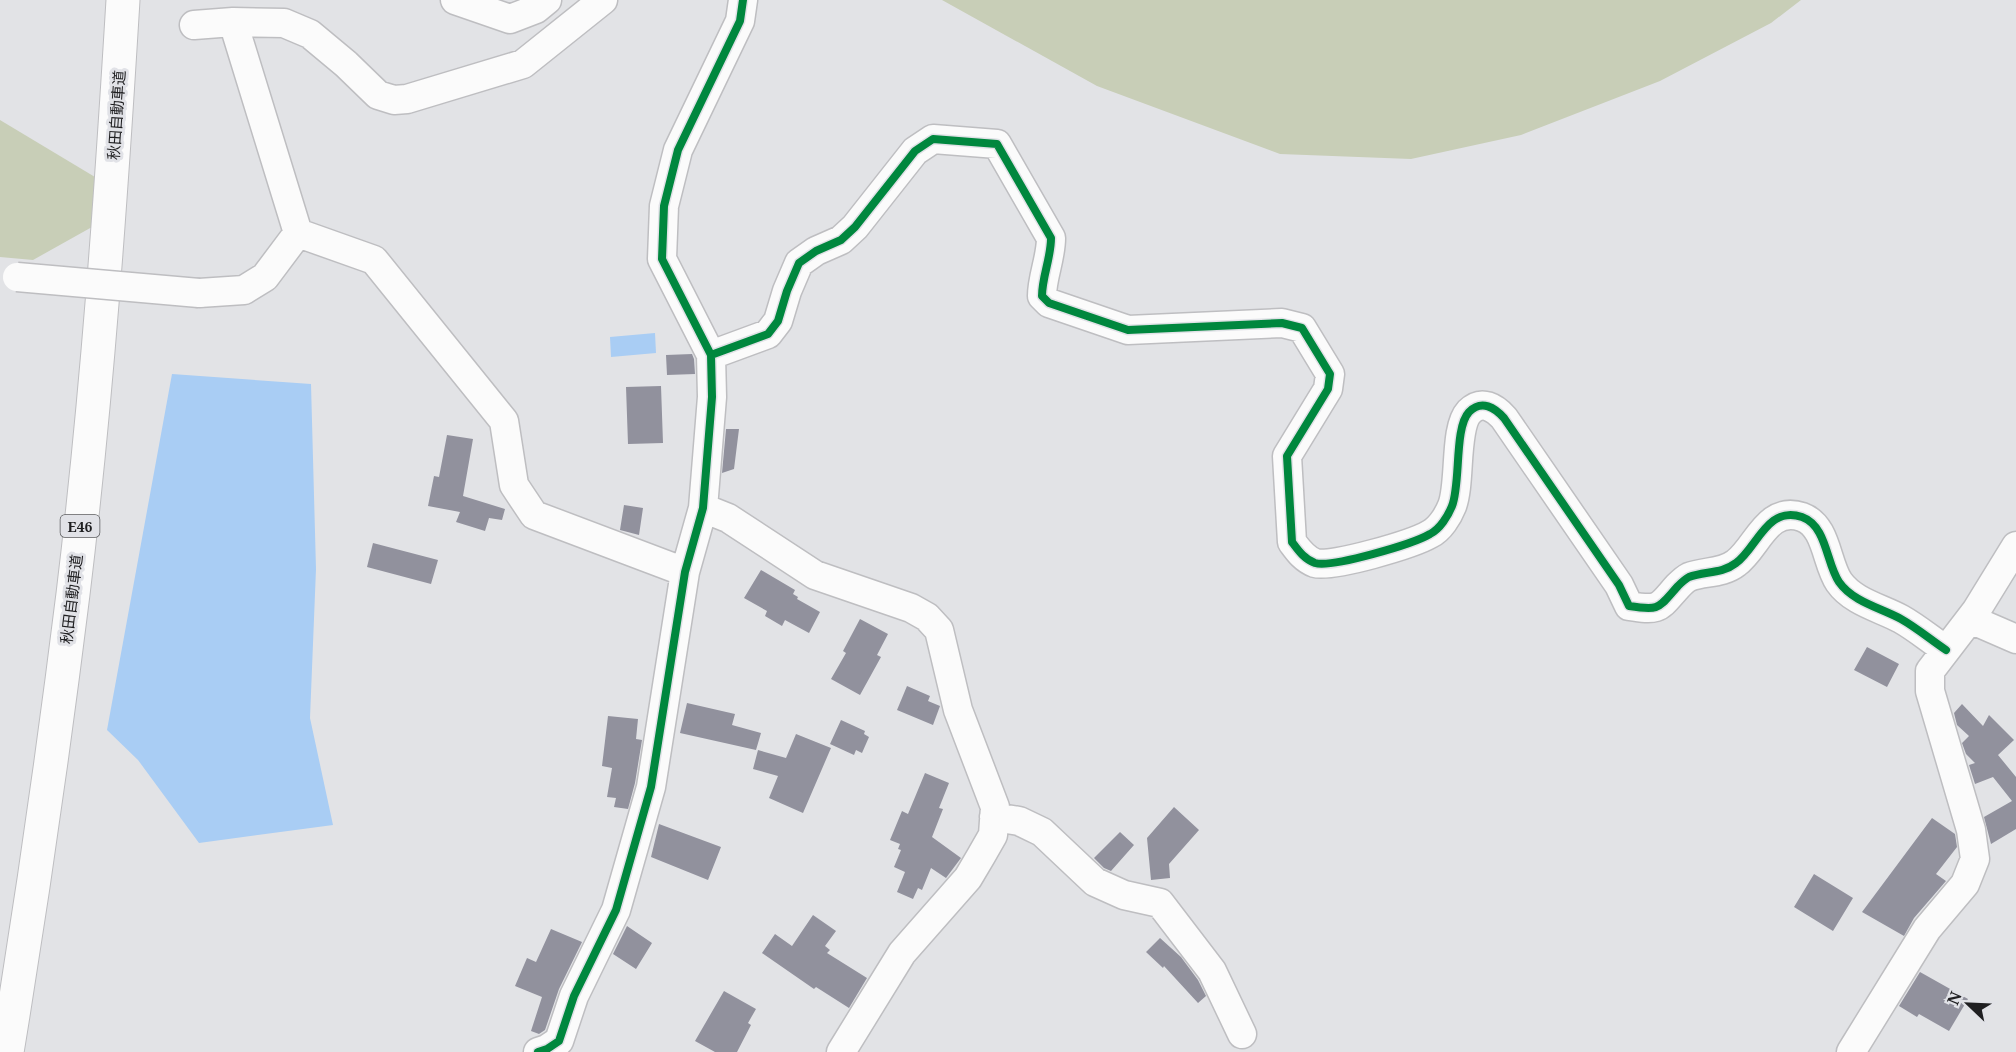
<svg xmlns="http://www.w3.org/2000/svg" width="2016" height="1052" font-family="'Noto Serif','Noto Sans JP',serif">
<style>
.green{fill:#c8ceb7}
.water{fill:#a9cdf4}
.building{fill:#91919d}
.lines{fill:none;stroke-linecap:round;stroke-linejoin:round}
.minor-casing{stroke:#bebec1;stroke-width:31}
.highway-casing{stroke:#bebec1;stroke-width:35}
.minor{stroke:#fbfbfb;stroke-width:28}
.highway{stroke:#fbfbfb;stroke-width:33}
.minor-bridge-casing{stroke:#bebec1;stroke-width:31;stroke-linecap:butt}
.minor-bridge{stroke:#fbfbfb;stroke-width:28}
.cycleway-casing{stroke:#e1e2e7;stroke-width:11}
.cycleway{stroke:#00873e;stroke-width:8}
.labels{text-anchor:middle;dominant-baseline:central;stroke-width:6;stroke-linejoin:round;paint-order:stroke}
.shield{fill:#e1e2e7;stroke:#595a5c;stroke-width:1.5}
.shield-label{font-size:14px;font-weight:bold;fill:#1f1f21}
.street-label{font-size:15px;fill:#1f1f21;stroke:#e1e2e7}
</style>
<rect width="100%" height="100%" fill="#e2e3e6"/>
<!-- green -->
<path class="green" d="M942,0H1801L1771,23L1660,81L1521,135L1411,159L1280,154L1097,86Z
M0,120L100,180L92,227L33,260L0,257Z"/>
<!-- water -->
<path class="water" d="M655,333L656,353L611,357L610,337Z
M172,374L311,384L316,569L310,718L333,825L199,843L138,760L107,730Z"/>
<!-- building -->
<path class="building" d="M692,354L694,359L695,374L667,375L666,355Z
M661,386L663,443L628,444L626,387Z
M726,429H739L734,469L722,473Z
M447,435L473,439L463,496L505,509L502,520L489,518L485,531L456,522L460,512L428,506L434,476L439,477Z
M624,505L643,508L639,535L620,530Z
M373,543L438,560L431,584L367,567Z
M761,570L795,590L793,594L798,597L797,599L820,612L809,633L785,620L782,626L765,616L767,611L744,598Z
M860,619L888,634L877,655L881,657L860,695L831,679L846,653L843,651Z
M1867,647L1899,664L1887,687L1854,670Z
M907,686L930,696L928,701L940,706L933,725L897,710Z
M687,703L735,714L732,725L761,733L756,750L680,733Z
M1962,704L1983,726L1989,715L2014,740L1998,755L2016,777V829L1991,844L1984,817L2012,801L1993,777L1975,784L1969,765L1975,763L1966,754L1962,743L1969,736L1957,725L1954,713Z
M608,716L638,719L636,739L642,740L635,783L628,809L614,807L616,798L607,797L612,768L602,766Z
M841,720L865,731L864,734L869,737L862,753L856,750L854,755L830,744Z
M796,734L831,748L803,813L769,798L778,776L753,769L758,750L786,758Z
M925,773L949,783L939,808L943,809L932,837L961,858L946,878L931,868L922,890L918,888L913,899L897,892L905,872L894,867L901,850L898,849L900,844L890,840L902,811L908,814Z
M1174,807L1199,830L1169,864L1170,878L1151,880L1147,838Z
M1932,818L1955,834L1957,847L1936,874L1946,881L1914,918L1904,936L1862,912Z
M659,824L721,847L708,880L651,857Z
M1120,832L1134,845L1111,871L1104,868L1094,858Z
M1814,874L1853,898L1833,931L1794,907Z
M813,915L836,931L825,946L830,950L827,953L867,978L849,1008L816,987L814,989L762,953L775,934L792,946Z
M627,926L652,943L636,969L613,954Z
M551,929L582,942L559,989L545,1030L539,1034L531,1031L542,997L515,986L527,958L536,962Z
M1160,938L1181,957L1198,980L1206,996L1198,1003L1164,966L1163,968L1146,952Z
M1920,972L1968,999L1949,1031L1919,1014L1917,1017L1899,1006Z
M724,991L756,1009L748,1023L751,1025L737,1052H715L695,1041Z"/>
<g class="lines">
<defs>
<path id="minor" d="M455,0L510,19L536,9L547,0
M194,25L233,22
M298,233L233,22L284,23L310,34L346,64L378,95L394,100L407,99L523,64L603,0
M298,233L374,260L504,421L514,485L534,515L685,572
M199,293L244,290L265,277L298,233
M711,355L768,334L778,321L787,291L799,263L816,251L841,240L855,227L915,151L933,139L997,144L1051,238C1051,258 1042,277 1042,296L1049,303L1128,330L1282,323L1302,328L1330,374L1328,389L1287,456L1292,542C1298,550 1304,559 1315,563C1332,568 1413,544 1430,534C1440,529 1448,516 1452,506C1461,483 1454,428 1469,412C1482,399 1495,408 1504,418L1619,585L1629,606C1661,611 1658,608 1678,586C1681,583 1685,579 1689,577C1704,571 1722,574 1736,563C1757,548 1767,505 1802,517C1827,526 1826,563 1839,582C1853,602 1881,608 1901,619C1917,628 1931,640 1946,650
M703,508L728,518L815,575L911,608L927,617L939,630L958,710L995,807L993,835L981,856L968,878L902,953L841,1052
M1970,619L2016,639
M994,817L1019,821L1042,832L1095,882L1124,895L1160,903L1212,971L1242,1034
M538,1052L547,1049L559,1041L574,996L616,910L651,787L685,572L703,508L712,397L711,355L662,259L664,206L678,150L740,21L743,0
M1851,1052L1927,929L1965,884L1975,859L1971,830L1930,691V671L1976,611L2016,546"/>
<path id="highway" d="M7,1052C32,900 54,747 73,594C97,397 111,198 123,0"/>
</defs>
<!-- minor casing -->
<use href="#minor" class="minor-casing"/>
<!-- highway casing -->
<use href="#highway" class="highway-casing"/>
<!-- minor -->
<use href="#minor" class="minor"/>
<!-- highway -->
<use href="#highway" class="highway"/>
<defs>
<path id="minor-bridge" d="M17,277L199,293"/>
</defs>
<!-- minor-bridge casing -->
<use href="#minor-bridge" class="minor-bridge-casing"/>
<!-- minor-bridge -->
<use href="#minor-bridge" class="minor-bridge"/>
<defs>
<path id="cycleway" d="M711,355L768,334L778,321L787,291L799,263L816,251L841,240L855,227L915,151L933,139L997,144L1051,238C1051,258 1042,277 1042,296L1049,303L1128,330L1282,323L1302,328L1330,374L1328,389L1287,456L1292,542C1298,550 1304,559 1315,563C1332,568 1413,544 1430,534C1440,529 1448,516 1452,506C1461,483 1454,428 1469,412C1482,399 1495,408 1504,418L1619,585L1629,606C1661,611 1658,608 1678,586C1681,583 1685,579 1689,577C1704,571 1722,574 1736,563C1757,548 1767,505 1802,517C1827,526 1826,563 1839,582C1853,602 1881,608 1901,619C1917,628 1931,640 1946,650
M538,1052L547,1049L559,1041L574,996L616,910L651,787L685,572L703,508L712,397L711,355L662,259L664,206L678,150L740,21L743,0"/>
</defs>
<!-- cycleway casing -->
<use href="#cycleway" class="cycleway-casing"/>
<!-- cycleway -->
<use href="#cycleway" class="cycleway"/>
</g>
<g class="labels">
<!-- shield labels -->
<rect class="shield" x="60.5" y="515" width="39" height="22" rx="4.5"/>
<g class="shield-label">
<text x="80" y="526">E46</text>
</g>
<!-- street labels -->
<g class="street-label">
<text transform="translate(116 115) rotate(-86)">秋田自動車道</text>
<text transform="translate(71 599) rotate(-83)">秋田自動車道</text>
</g>
</g>
<!-- north arrow -->
<g transform="translate(1968 1004) rotate(293)" stroke="#e1e2e7" stroke-width="4.5" paint-order="stroke">
<path d="M0-4.5L10 22L0 15L-10 22Z" fill="#1f1f21"/>
<text y="-9" font-size="16" font-weight="bold" text-anchor="middle" fill="#1f1f21">N</text>
</g>
</svg>
